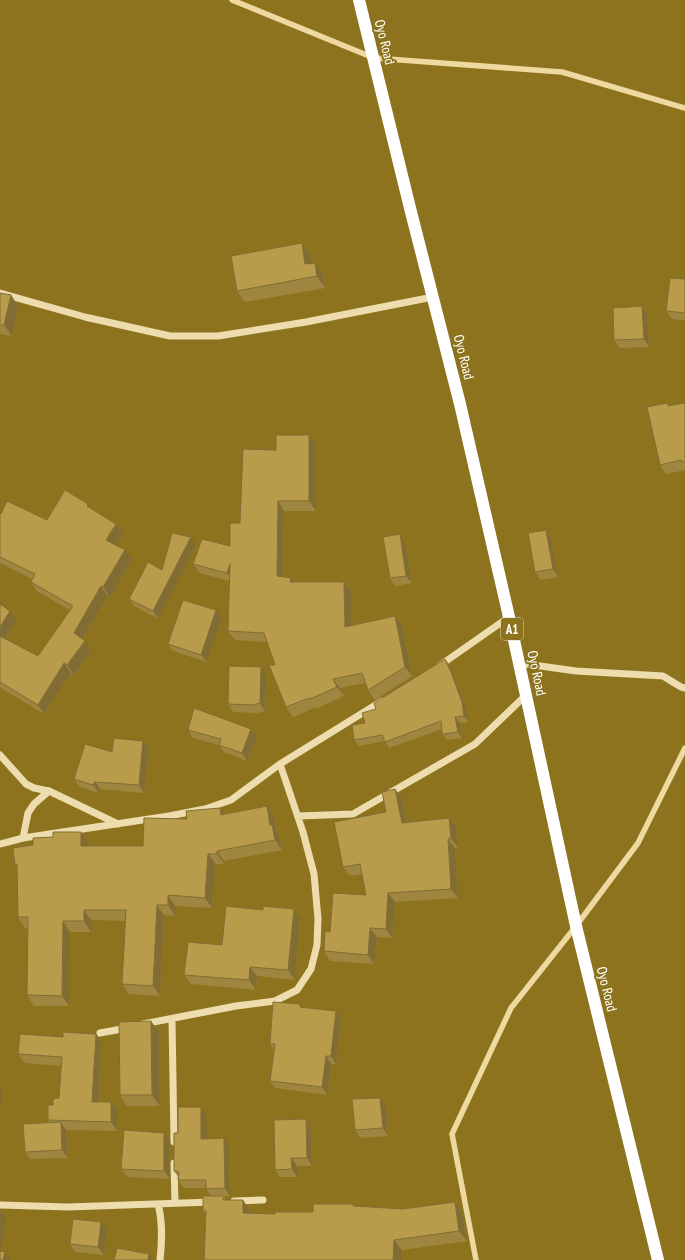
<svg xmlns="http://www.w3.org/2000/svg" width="685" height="1260" font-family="'PT Sans Narrow',sans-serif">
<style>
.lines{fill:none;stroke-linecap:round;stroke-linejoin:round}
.stream{stroke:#eed9a0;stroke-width:5.5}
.minor{stroke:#eddcad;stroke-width:7}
.highway{stroke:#fff;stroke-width:12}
.wall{fill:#9e8640}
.shaded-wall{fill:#816d34}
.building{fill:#b89c4b;stroke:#816d34}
.labels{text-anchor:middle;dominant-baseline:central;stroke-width:4;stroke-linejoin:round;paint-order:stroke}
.shield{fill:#8e731e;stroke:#ddd5bc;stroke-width:1}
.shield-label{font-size:13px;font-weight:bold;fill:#fff}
.street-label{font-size:14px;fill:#fff;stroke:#8e731e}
</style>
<rect width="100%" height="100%" fill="#8e731e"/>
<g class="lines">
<!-- stream -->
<path class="stream" d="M232,0L374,58L562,72L685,108
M476,1260L452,1134L511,1008L576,926L638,843L685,748"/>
<!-- minor -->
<path class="minor" d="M0,293L85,317L170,336H218L306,322L433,297
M519,663L576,671L663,676L681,687L685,688
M439,666L509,617
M0,755L26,784L34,788L49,791L118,824
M298,816L353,814L475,744L526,695
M23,838L28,813L34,804L49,791
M0,844L23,838L169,816L205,809L231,800L280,764L382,701
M172,1019L174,1142
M143,1024L236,1006L275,1001L297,990L311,969L317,945L318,919L314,874L303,832L280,764
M100,1033L127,1028
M174,1163L175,1203
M234,1201L263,1200
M158,1204C163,1223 162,1241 160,1260
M0,1205L68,1207L212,1202"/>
<!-- highway -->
<path class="highway" d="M359,0L410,208L460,404L509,617L576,926L658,1260"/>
</g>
<!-- wall -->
<path class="wall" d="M310,255L311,263L323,274L325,288L245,302L237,291Z
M685,279V320L672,319L666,311Z
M0,293L11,295L18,306L12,336L0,334Z
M642,306L647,314L649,347L620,348L614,340Z
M685,403V470L666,474L660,465L670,406Z
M316,444V511H284L283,577L294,582H344L351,591V625L395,616L402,625L412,676L375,700L368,690L366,683L340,688L344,696L316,709V707L293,717L286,707L275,665L267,642L235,640L228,631L229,581L200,573L193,564L230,546L276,450Z
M92,509L116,524L123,533L115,545L132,559L110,597L108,596L82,639L91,650L74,675L71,673L44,714L1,688L0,686V604L17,620L5,639L38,656L70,610L37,591L31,582L32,579L0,563V513L47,520Z
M546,530L551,538L558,577L541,580L535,572Z
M405,542L412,583L395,586L390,578Z
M196,545L158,619L134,606L129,599L162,570Z
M216,610L222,618L207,662L173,651L168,644Z
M445,659L449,665L455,678L466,708L468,722L460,723L462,738L447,740L442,734V729L389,748L385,741L359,746L354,740L365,723L376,709Z
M266,674L265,711L257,713L233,712L228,704Z
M188,730L257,737L247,761L224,752L219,745L193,738Z
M149,748L144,793L100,789L99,793L80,787L74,779L112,752Z
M402,798L407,823L449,818L456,827L458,848H455L458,898L395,902L392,938L377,937L374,964L330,961L324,951L330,932L366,895L362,874L350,876L343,867L386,812Z
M267,806L274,816L276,831L279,835L282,850L224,861V864H216L212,908L175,906V916L164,915L160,996L129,994L122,984L126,921L91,920V932H70L69,1006H34L27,995L28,928H25L18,917L17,868L15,865L33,845L53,837L81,832L88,842V846H143L187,819L220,808L224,814Z
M294,909L300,918L295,980L257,976L256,990L191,984L184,975L222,945L263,910Z
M302,1007L336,1011L341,1018L336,1064H331L327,1095L275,1088L270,1081L274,1050L270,1044Z
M159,1032L160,1106H127L120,1095Z
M96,1034L102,1043L99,1102L118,1111L117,1131L66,1130L68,1158L30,1159L25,1152L50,1123L48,1120L53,1105L59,1098L61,1066L25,1063L18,1054L63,1037Z
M386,1105L388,1136L360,1138L355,1130Z
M201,1107L206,1114V1139L229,1146L230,1196H224L226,1200H243L250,1211V1213L275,1214L313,1212L353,1204L355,1206L403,1209L455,1202L462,1212L467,1241L402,1250L206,1216L203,1211L211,1196L206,1189V1188H184L178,1180L179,1178L174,1171L178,1133Z
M306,1119L311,1127L312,1166H297V1177H280L275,1170Z
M169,1140L170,1179L127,1177L121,1169Z
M101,1222L107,1230L104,1255L75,1252L70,1244Z"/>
<!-- shaded-wall -->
<path class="shaded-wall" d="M302,243L310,255L313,276L305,264Z
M315,263L323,274L325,288L317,276Z
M11,295L18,306L12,336L4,325Z
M642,306L647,314L649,347L644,339Z
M309,435L316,444V511L309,501Z
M278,501L284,511L283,586L277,576Z
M88,504L95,513L87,506Z
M116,524L123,533L113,549L106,540Z
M546,530L551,538L558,577L553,569Z
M400,534L405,542L412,583L406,576Z
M191,537L196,545L158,619L153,611Z
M125,550L132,559L110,597L103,587Z
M230,564L234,582L227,573Z
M291,578L297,587L290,582Z
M344,582L351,591V636L345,627Z
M101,586L108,596L80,642L74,633Z
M216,610L222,618L207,662L201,655Z
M10,611L17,620L2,643L0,641V627Z
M395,616L402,625L412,676L405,667Z
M85,641L91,650L74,675L67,665Z
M445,659L449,665L455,678L466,708L468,722L464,716Z
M64,663L71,673L44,714L38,705Z
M261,667L266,674L265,711L260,703Z
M333,679L340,688L344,696L337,687Z
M455,717L460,723L462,738L458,732Z
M251,729L257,737L247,761L242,753Z
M143,741L149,748L144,793L139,785Z
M95,782L100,789L99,793L93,785Z
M395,789L402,798L409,833L402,823Z
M267,806L274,816L276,831L279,835L282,850L275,840L270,825Z
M220,808L227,818L221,815Z
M449,818L456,827L458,848L451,838Z
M81,832L88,842V856L81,846Z
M448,839L455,848L458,898L451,889Z
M217,851L224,861V864L217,854Z
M208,854L216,864L212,908L205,898Z
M388,893L395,902L392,938L386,929Z
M168,895L175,906V916L168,905Z
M157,905L164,915L160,996L153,986Z
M294,909L300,918L295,980L288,970Z
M84,910L91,920V932L84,921Z
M63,921L70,932L69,1006L62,996Z
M370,928L377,937L374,964L368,955Z
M250,967L257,976L256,990L249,980Z
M336,1011L341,1018L336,1064L331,1056Z
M151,1021L159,1032L160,1106L152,1095Z
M96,1034L102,1043L98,1111L92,1102Z
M326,1056L331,1064L327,1095L322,1087Z
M0,1085L3,1089L0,1110Z
M380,1098L386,1105L388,1136L383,1128Z
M111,1102L118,1111L117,1131L111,1122Z
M201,1107L206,1114L207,1146L201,1139Z
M306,1119L311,1127L312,1166L307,1158Z
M61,1122L66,1130L68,1158L62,1150Z
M164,1133L169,1140L170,1179L164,1171Z
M224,1138L229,1146L230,1196L225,1188Z
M291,1158L297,1166V1177L292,1169Z
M243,1200L250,1211V1223L243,1213Z
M455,1202L462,1212L467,1241L459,1231Z
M0,1210L6,1218L0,1255Z
M101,1222L107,1230L104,1255L98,1247Z
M394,1240L402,1250L401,1260H393Z
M5,1252L10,1259V1260H3Z
M149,1254L153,1260H148Z"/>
<!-- building -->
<path class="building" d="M302,243L305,264L315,263L317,276L237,291L231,256Z
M670,278L685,279V313L666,311Z
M0,293L11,295L4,325H0Z
M642,306L644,339L614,340L613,308Z
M668,403V406L685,403V461L682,462L681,460L660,465L647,407Z
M276,435H309V501H278L277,576L291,578L290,582H344L345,627L395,616L405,667L368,690L362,673L333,679L337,687L310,699L309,698L286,707L269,665H275L264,633L228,631L230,564L227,573L193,564L202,539L230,546V523H240L243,449L276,450Z
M65,490L88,504L87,506L116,524L106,540L125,550L103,587L101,586L74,633L85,641L67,665L64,663L38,705L0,682V636L38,656L73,606L31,582L35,574L0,557V513L1,514L7,501L47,520Z
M546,530L553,569L535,572L528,533Z
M172,533L191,537L153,611L129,599L148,562L162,570Z
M400,534L406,576L390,578L383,537Z
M183,600L216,610L201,655L168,644Z
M0,604L10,611L0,627Z
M445,659L451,672L462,702L464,716L455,717L458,732L442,734L441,721L385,742L382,735L354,740L352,725L365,723L362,713L376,709L374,703Z
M229,666L261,667L260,703L252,705L228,704Z
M194,708L251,729L242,753L219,745L221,739L188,730Z
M114,738L143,741L139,785L95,782L93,785L74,779L85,744L112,752Z
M395,789L402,823L449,818L451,838L448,839L451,889L388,893L386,929L370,928L368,955L324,951L325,931L330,932L333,893L366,895L360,864L343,867L334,822L386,812L382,792Z
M267,806L270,825H272L275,840L217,851V854H208L205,898L168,895V905H157L153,986L122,984L126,910H84V921H63L62,996L27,995L28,917H18L17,864L15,865L13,848L33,845V838L53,837V832H81V846H143L144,818L187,819L186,811L220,808L221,815Z
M226,906L263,910V906L294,909L288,970L250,967L249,980L184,975L188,942L222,945Z
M273,1002L300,1004V1007L336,1011L331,1056H326L322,1087L270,1081L275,1044H270Z
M151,1021L152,1095H120L119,1022Z
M63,1032L96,1034L92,1102H111V1122L48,1120V1105H53V1099L59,1098L62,1057L18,1054L20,1034L63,1037Z
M380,1098L383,1128L355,1130L352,1099Z
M178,1107H201V1139L224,1138L225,1188L206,1189V1180H178L179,1172L174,1171V1133H178Z
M306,1119L307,1158H291L292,1169L275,1170L274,1120Z
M61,1122L62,1150L25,1152L23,1124Z
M124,1130L164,1133V1171L121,1169Z
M203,1196H223V1200H243V1213L275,1214V1212H313V1204H353V1206L403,1209L455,1202L459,1231L394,1240L393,1260H204L206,1211H203Z
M73,1219L101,1222L98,1247L70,1244Z
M117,1248L149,1254L148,1260H114Z
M0,1251L5,1252L3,1260H0Z"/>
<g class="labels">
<!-- shield labels -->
<rect class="shield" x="501" y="618" width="22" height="22" rx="3"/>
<g class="shield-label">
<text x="512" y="629">A1</text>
</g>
<!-- street labels -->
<g class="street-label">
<text transform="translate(385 42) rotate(76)">Oyo Road</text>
<text transform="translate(464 357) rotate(76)">Oyo Road</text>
<text transform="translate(537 673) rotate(78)">Oyo Road</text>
<text transform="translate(607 989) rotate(76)">Oyo Road</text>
</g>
</g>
</svg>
